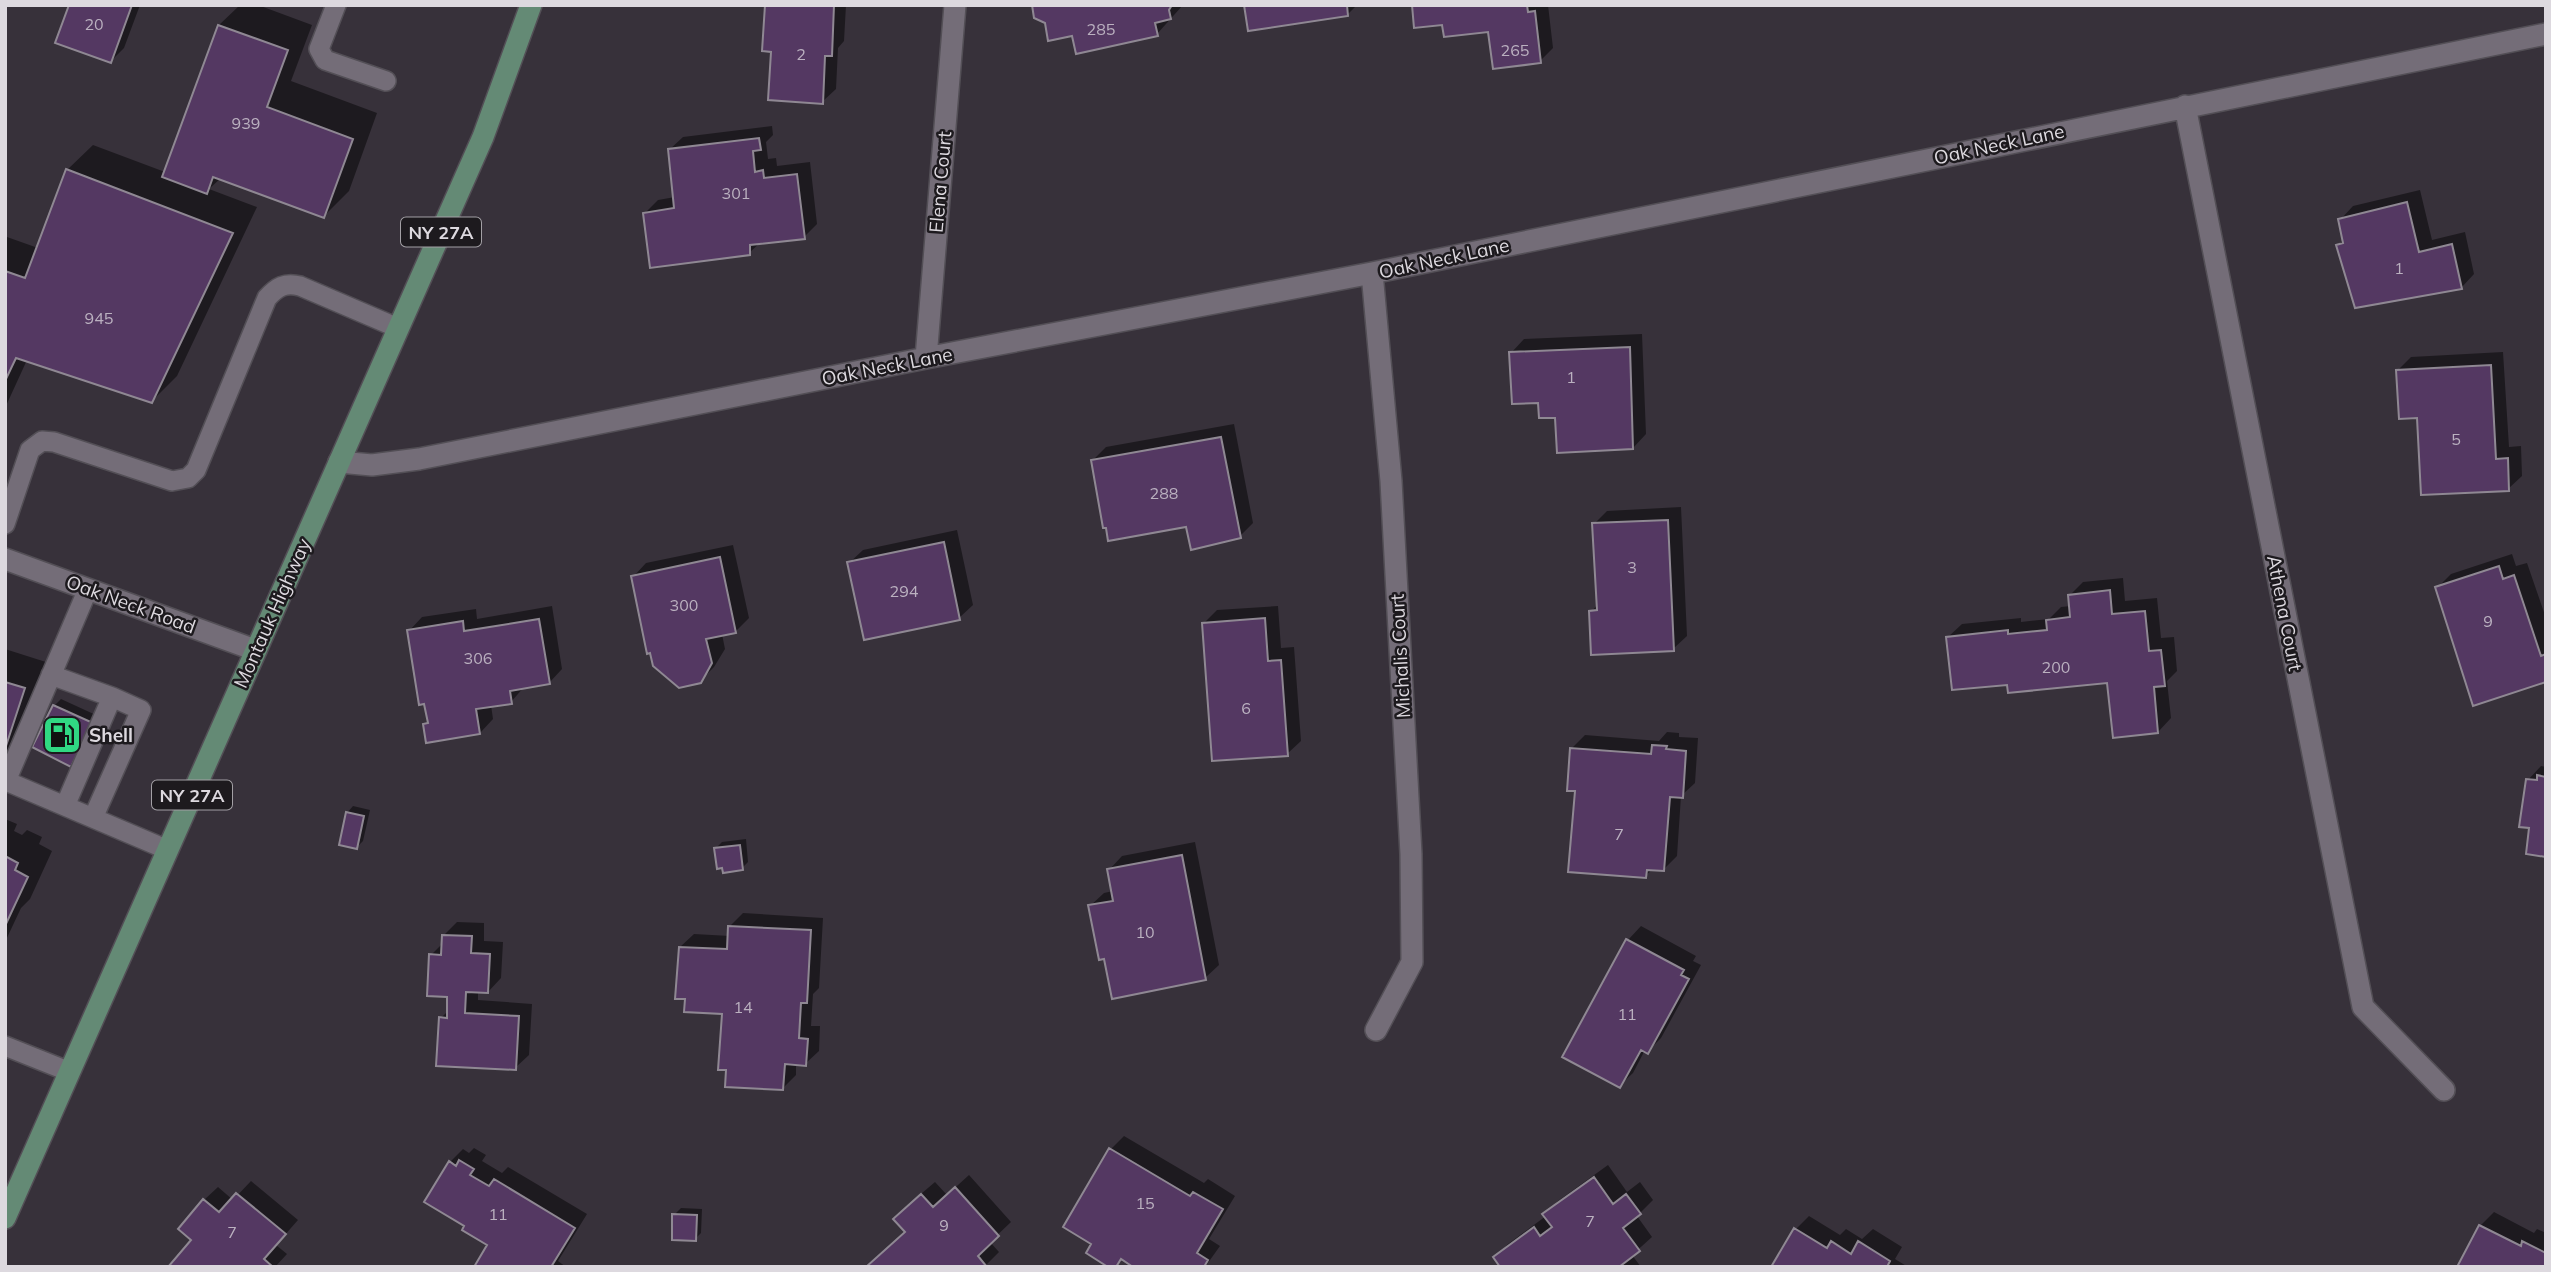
<svg xmlns="http://www.w3.org/2000/svg" width="2551" height="1272" font-family="Mulish,sans-serif">
<style>
.shadow{fill:#0007}
.building{fill:#543862;stroke:#8f8893;stroke-width:2}
.lines{fill:none;stroke-linecap:round;stroke-linejoin:round}
.lane-casing{stroke:#534f56;stroke-width:22}
.street-casing{stroke:#534f56;stroke-width:24}
.primary-casing{stroke:#534f56;stroke-width:24}
.lane{stroke:#746d78;stroke-width:19}
.street{stroke:#746d78;stroke-width:21}
.primary{stroke:#648a75;stroke-width:21}
.labels{text-anchor:middle;dominant-baseline:central;stroke-width:5;stroke-linejoin:round;paint-order:stroke}
.number-label{font-size:16px;fill:#bbb1c0}
.shield{fill:#1d1a1e;stroke:#a3a0a5;stroke-width:2}
.shield-label{font-size:18px;font-weight:bold;fill:#ddd9df}
.street-label{font-size:19px;fill:#ddd9df;stroke:#1d1a1e}
.poi-label{font-size:19px;font-weight:bold;fill:#ddd9df;stroke:#1d1a1e;text-anchor:start}
</style>
<rect width="100%" height="100%" fill="#37313a"/>
<!-- shadow -->
<path class="shadow" d="M71,5H140L124,48L111,61Z
M240,5H258L312,25L291,81L377,113L349,191L324,216L221,178L209,189L257,207L177,376L152,401L27,360L5,408V239L7,237L38,248L67,170L93,145L165,172L219,25Z
M767,5H846L844,41L838,48L836,89L822,102L773,50Z
M1034,5H1183L1157,34H1073L1046,21Z
M1246,5H1357L1347,15Z
M1413,5H1548L1553,48L1540,61L1489,30L1444,23Z
M772,126L773,135L766,142L768,159L776,158L777,166L810,162L817,224L804,237L761,242L749,253L645,213L658,200L675,197L669,150L683,137Z
M2420,190L2432,240L2465,232L2474,274L2461,288L2338,245L2344,239L2340,220L2353,206Z
M1642,334L1646,434L1633,448L1557,416L1511,353L1524,339Z
M2503,352L2509,447L2521,446L2522,476L2508,489L2418,416L2398,370L2411,357Z
M1234,424L1253,523L1240,536L1188,524L1092,461L1106,447Z
M1681,507L1687,636L1673,649L1591,612L1598,604L1594,524L1607,511Z
M957,530L973,605L959,618L849,563L863,550Z
M733,545L749,618L735,632L722,634L725,649L714,667L700,681L633,577L646,563Z
M2512,554L2516,566L2527,563L2546,618V680L2437,588L2451,574Z
M2123,578L2125,601L2157,598L2161,638L2174,637L2177,671L2167,681L2171,718L2158,732L2109,681L2008,683L1948,637L1962,624L2021,618V622L2049,619L2061,607L2071,606L2070,595L2083,582Z
M552,606L562,669L549,683L524,687L511,702L491,705L493,719L480,733L425,725L429,721L409,631L422,617L476,609L477,619Z
M1278,606L1281,648L1294,647L1301,741L1287,754L1204,623L1217,610Z
M5,649L49,663L5,790Z
M61,699L98,716L77,758L54,706Z
M1667,732L1679,733V737L1698,738L1695,783L1681,796L1677,856L1664,869H1653L1645,876L1576,789L1572,748L1585,735L1659,741Z
M2541,766L2546,767V855L2531,827L2528,780Z
M353,806L370,810L363,841L356,848L347,813Z
M5,819L17,824L14,831L22,835L27,830L42,837L39,844L52,851L30,899L21,908L5,942Z
M746,839L748,862L742,868L716,848L722,842Z
M1195,842L1219,965L1205,978L1105,957L1090,906L1104,893L1113,891L1109,870L1122,856Z
M743,913L823,918L819,988L813,994L811,1026H820L819,1051L805,1064L796,1063V1075L782,1089L723,1012L687,998L680,947L694,934L730,936V926Z
M457,922L484,923V941L503,942L501,978L488,992L478,991V1000L532,1004L529,1055L515,1068L441,1018L449,1010V995L431,955L443,943L444,935Z
M1641,926L1696,956L1693,961L1701,965L1661,1038L1648,1051L1645,1050L1633,1073L1619,1086L1564,1056L1628,940Z
M1124,1136L1204,1183L1208,1179L1235,1196L1209,1239L1220,1246L1205,1267H1136L1123,1258L1115,1267L1094,1244L1111,1149Z
M474,1148L486,1155L482,1161L502,1173L508,1167L587,1214L558,1261L566,1267H476L490,1245L466,1226L450,1162L463,1149L469,1153Z
M1608,1165L1627,1192L1640,1182L1653,1200L1637,1216L1652,1237L1632,1255L1641,1267H1502L1495,1257L1508,1244L1546,1216L1545,1214L1558,1201Z
M969,1175L1011,1222L990,1242L999,1252L984,1267L907,1231L908,1205L935,1182L947,1195Z
M251,1181L298,1220L276,1245L287,1254L275,1267H171L193,1239L180,1228L204,1200L218,1187L233,1200Z
M681,1208L702,1209L701,1233L695,1239L674,1215Z
M2494,1212L2534,1233L2537,1229L2546,1233V1267L2459,1266L2480,1226Z
M1809,1216L1840,1235L1846,1229L1862,1239L1873,1229L1902,1247L1895,1259L1908,1267H1773L1796,1229Z"/>
<!-- building -->
<path class="building" d="M69,5H132L111,63L55,43Z
M765,5H834L832,56H825L823,104L768,100L771,52L762,51Z
M1032,5H1172L1169,10L1171,19L1155,23L1158,36L1076,54L1072,36L1048,41L1045,23L1034,18Z
M1244,5H1347L1348,16L1248,31Z
M1412,5H1527L1528,12L1535,11L1541,63L1493,69L1488,32L1444,37L1442,25L1414,28Z
M218,25L288,50L267,107L353,139L324,218L213,177L207,194L162,177Z
M759,138L761,150L753,151L755,172L763,170L764,178L797,174L805,239L750,245V255L650,268L643,213L674,208L668,149Z
M66,169L233,233L152,403L16,358L5,381V271L25,278Z
M2407,202L2419,252L2452,244L2462,289L2355,308L2336,245L2343,243L2338,219Z
M1630,347L1633,449L1557,453L1555,418H1539L1538,403L1512,404L1509,352Z
M2491,365L2496,459L2508,458L2509,491L2421,495L2417,418L2399,419L2396,370Z
M1221,437L1241,538L1191,550L1186,527L1108,541L1106,528H1103L1091,460Z
M1668,520L1674,651L1591,655L1589,611L1597,610L1592,523Z
M944,542L960,620L864,640L847,562Z
M720,557L736,633L706,639L712,663L701,683L679,688L653,666L650,653L647,654L631,576Z
M2499,566L2503,579L2514,575L2541,656L2546,654V682L2473,706L2435,587Z
M2110,590L2112,614L2145,611L2149,651L2161,650L2165,686L2154,687L2158,733L2113,738L2107,683L2008,693L2007,685L1952,690L1946,637L2008,630V634L2047,630L2046,620L2070,617L2068,595Z
M1265,618L1268,661L1281,660L1288,756L1212,761L1202,623Z
M539,619L550,684L510,691L512,704L476,709L480,734L426,743L423,724L428,723L424,704L419,705L407,630L463,621L464,631Z
M5,682L25,688L5,749Z
M53,705L93,723L71,767L32,747Z
M1652,745L1667,746L1666,749L1686,751L1683,798L1670,797L1664,871L1647,870L1646,878L1568,872L1575,791H1567L1570,748L1651,754Z
M2537,775L2546,777V857L2526,854L2529,828L2519,827L2526,779L2537,780Z
M346,812L364,816L357,849L339,845Z
M740,845L743,870L723,873L722,868L717,869L714,848Z
M1182,855L1206,980L1112,999L1104,959L1099,960L1088,905L1113,901L1107,869Z
M5,856L18,863L15,870L28,877L5,926Z
M728,926L811,930L807,1003H801L799,1038L808,1039L806,1066L785,1064L783,1090L725,1087L726,1070H718L722,1014L684,1012L685,999H675L679,947L727,949Z
M442,935L472,936L471,953L490,954L488,993L466,992L465,1013L519,1016L516,1070L436,1066L439,1017L447,1018V997L427,996L429,954L441,955Z
M1626,939L1684,970L1681,975L1689,979L1648,1054L1641,1050L1620,1088L1562,1057Z
M1109,1148L1190,1196L1193,1192L1223,1209L1197,1253L1208,1260L1204,1267H1133L1121,1259L1116,1267H1108L1086,1253L1091,1244L1063,1227Z
M459,1160L474,1169L470,1175L489,1186L494,1179L575,1228L551,1267H474L487,1245L462,1230L464,1226L424,1202L449,1161L456,1166Z
M1594,1177L1613,1204L1626,1194L1641,1214L1623,1228L1640,1251L1619,1267H1500L1493,1257L1534,1227L1540,1236L1552,1227L1542,1214Z
M955,1187L999,1236L978,1256L987,1267H866L905,1232L893,1219L921,1194L933,1207Z
M236,1193L286,1234L264,1259L273,1267H168L191,1240L178,1229L203,1199L219,1212Z
M672,1214L697,1215L696,1241L672,1240Z
M2479,1225L2521,1246L2522,1241L2546,1253V1267H2457Z
M1794,1228L1827,1248L1831,1241L1851,1254L1858,1241L1890,1261L1887,1267H1771Z"/>
<g class="lines">
<defs>
<path id="lane" d="M336,5L319,49L325,60L386,81
M5,524L30,450L42,441L54,442L172,481L188,478L196,470L267,298C277,287 285,282 300,286L398,328
M88,589L6,781L168,850
M51,675L112,697L65,806
M93,818L141,710L112,697
M5,1046L70,1072"/>
<path id="street" d="M2185,106L2363,1007L2444,1090
M1372,273L1391,481L1411,854L1412,962L1376,1030
M926,358L955,5
M339,462L372,465L419,459L926,358L1372,273L2546,34
M5,559L255,650"/>
<path id="primary" d="M5,1218L483,137L531,5"/>
</defs>
<!-- lane casing -->
<use href="#lane" class="lane-casing"/>
<!-- street casing -->
<use href="#street" class="street-casing"/>
<!-- primary casing -->
<use href="#primary" class="primary-casing"/>
<!-- lane -->
<use href="#lane" class="lane"/>
<!-- street -->
<use href="#street" class="street"/>
<!-- primary -->
<use href="#primary" class="primary"/>
</g>
<!-- icons -->
<defs>
<symbol id="fuel-square" viewBox="-11 -11 22 22"><rect x="-9" y="-9" width="18" height="18" rx="4" fill="#30d883" stroke="#1d1a1e"/><path d="M-5.5-6h7V0h2V4h1.3V-2.5L3-4.5l.8-.8L6-3V5H2.5V1h-1V6h-7ZM-4.2-4.7v3.2H.2V-4.7Z" fill="#111"/></symbol>
</defs>
<g fill-rule="evenodd">
<use href="#fuel-square" x="40" y="713" width="44" height="44"/>
</g>
<g class="labels">
<!-- number labels -->
<g class="number-label">
<text x="94" y="24">20</text>
<text x="1101" y="29">285</text>
<text x="1515" y="50">265</text>
<text x="801" y="54">2</text>
<text x="246" y="123">939</text>
<text x="736" y="193">301</text>
<text x="2399" y="268">1</text>
<text x="99" y="318">945</text>
<text x="1571" y="377">1</text>
<text x="2456" y="439">5</text>
<text x="1164" y="493">288</text>
<text x="1632" y="567">3</text>
<text x="904" y="591">294</text>
<text x="684" y="605">300</text>
<text x="2488" y="621">9</text>
<text x="478" y="658">306</text>
<text x="2056" y="667">200</text>
<text x="1246" y="708">6</text>
<text x="1619" y="834">7</text>
<text x="1145" y="932">10</text>
<text x="743" y="1007">14</text>
<text x="1627" y="1014">11</text>
<text x="1145" y="1203">15</text>
<text x="498" y="1214">11</text>
<text x="1590" y="1221">7</text>
<text x="944" y="1225">9</text>
<text x="232" y="1232">7</text>
</g>
<!-- shield labels -->
<g class="shield">
<rect x="401" y="217.5" width="80" height="29" rx="5"/>
<rect x="152" y="780.5" width="80" height="29" rx="5"/>
</g>
<g class="shield-label">
<text x="441" y="232">NY 27A</text>
<text x="192" y="795">NY 27A</text>
</g>
<!-- street labels -->
<g class="street-label">
<text transform="translate(1999 144) rotate(-12)">Oak Neck Lane</text>
<text transform="translate(940 182) rotate(-85)">Elena Court</text>
<text transform="translate(1444 258) rotate(-12)">Oak Neck Lane</text>
<text transform="translate(887 366) rotate(-11)">Oak Neck Lane</text>
<text transform="translate(131 604) rotate(20)">Oak Neck Road</text>
<text transform="translate(272 613) rotate(-66)">Montauk Highway</text>
<text transform="translate(2285 613) rotate(79)">Athena Court</text>
<text transform="translate(1400 656) rotate(-93)">Michalis Court</text>
</g>
<!-- poi labels -->
<g class="poi-label">
<text x="89" y="735">Shell</text>
</g>
</g>
<!-- border -->
<rect width="2551" height="1272" fill="none" stroke="#ddd9df" stroke-width="14"/>
</svg>
